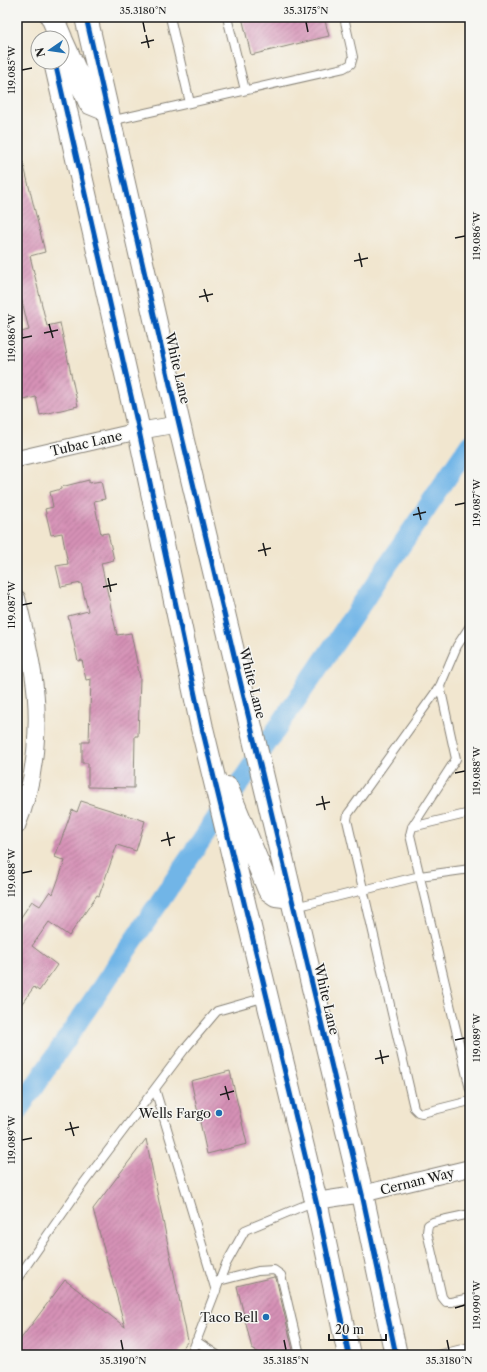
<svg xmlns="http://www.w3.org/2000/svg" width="487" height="1372" font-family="'Libre Caslon Text',serif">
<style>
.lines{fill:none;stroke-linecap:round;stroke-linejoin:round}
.canal{stroke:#71b5e7;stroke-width:20}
.building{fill:url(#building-hatch)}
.lane-casing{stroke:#868176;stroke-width:10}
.street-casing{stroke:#868176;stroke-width:18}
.secondary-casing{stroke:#868176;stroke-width:24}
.lane{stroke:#fff;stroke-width:8}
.street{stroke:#fff;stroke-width:16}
.secondary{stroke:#fff;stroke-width:22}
.cycleway-casing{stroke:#f6f6f2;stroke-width:8}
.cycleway{stroke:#0057b8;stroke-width:5}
.ticks{fill:none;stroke:#1c1c1c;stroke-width:1.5}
.poi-dot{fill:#1f6fb2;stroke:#f6f6f2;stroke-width:1.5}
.labels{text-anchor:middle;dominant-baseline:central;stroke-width:3;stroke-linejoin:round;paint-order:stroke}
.street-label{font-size:13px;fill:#1c1c1c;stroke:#f6f6f2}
.poi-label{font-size:13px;fill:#1c1c1c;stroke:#f6f6f2;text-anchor:end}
.neatline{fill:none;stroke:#1c1c1c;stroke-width:1.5}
.ticks-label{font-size:10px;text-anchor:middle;fill:#1c1c1c}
</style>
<defs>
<pattern id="building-hatch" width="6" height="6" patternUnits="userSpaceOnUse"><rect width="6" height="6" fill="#d591b6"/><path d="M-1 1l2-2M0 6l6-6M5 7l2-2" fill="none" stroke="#ac7693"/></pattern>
</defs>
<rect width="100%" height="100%" fill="#f6f6f2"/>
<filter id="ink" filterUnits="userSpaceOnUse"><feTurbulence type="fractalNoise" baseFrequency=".025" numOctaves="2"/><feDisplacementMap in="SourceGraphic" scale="8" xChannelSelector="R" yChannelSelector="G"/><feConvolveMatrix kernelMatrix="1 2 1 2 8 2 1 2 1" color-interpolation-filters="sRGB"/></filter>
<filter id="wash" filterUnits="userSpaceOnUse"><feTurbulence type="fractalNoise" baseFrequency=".012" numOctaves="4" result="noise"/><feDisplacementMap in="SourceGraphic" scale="16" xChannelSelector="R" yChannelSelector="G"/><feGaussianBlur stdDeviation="0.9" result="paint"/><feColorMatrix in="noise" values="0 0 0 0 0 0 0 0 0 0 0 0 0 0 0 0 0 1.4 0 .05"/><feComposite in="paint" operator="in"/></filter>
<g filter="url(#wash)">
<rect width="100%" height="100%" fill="#f1e6cf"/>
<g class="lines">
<!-- canal -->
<path class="canal" d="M17,1112L470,444"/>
</g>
<g id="blocks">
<!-- building -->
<path class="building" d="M242,17H324L329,36L251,55Z
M17,162H23L45,252L30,256L47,326L60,323L78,406L40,415L36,397L20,401L17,389V338L22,337L21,332L29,330L20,293H17Z
M89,480V483L101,481L105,499L94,501L101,534L108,533L114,560L101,563L117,635L131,633L140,678L138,736H135L134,788L88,787V763H82V742H89L91,679L86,680L82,660L78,661L68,616L88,611L81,583L61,587L56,566L68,564L62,533L51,535L45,509L53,507L50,492L61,489V487Z
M81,801L145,821L136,851L117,845L99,896L97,895L69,936L49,922L32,946L57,965L39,991L34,987L17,1010V923L32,901L40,906L50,891L53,894L65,861L55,857L72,810L77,812Z
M230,1071L247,1144L207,1154L191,1081Z
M146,1139L188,1341L177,1355H17V1344L65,1280L125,1327L93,1209Z
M274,1277L276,1278L294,1355H263L252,1349L237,1286Z"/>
</g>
</g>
<g filter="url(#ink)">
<use href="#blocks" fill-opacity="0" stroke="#868176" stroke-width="1"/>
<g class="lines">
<defs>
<path id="lane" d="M170,17L190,103
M227,17L245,90
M110,121L344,68L351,64L353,57L344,17
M470,626L457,646L440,686L351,810L348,814L347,820L414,1108L418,1112L422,1113L470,1101
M440,686L456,759L412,827L410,835L470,1089
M412,827L470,813
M295,907L420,876L470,869
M155,1089L216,1291
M470,1214L433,1222L428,1225L427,1232L442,1297L446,1302H451L470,1298
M17,1279L83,1184L184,1050L217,1011L266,997
M219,1281L258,1271L274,1270L281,1275L300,1355
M196,1341L217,1355
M191,1355L226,1264L245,1230L315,1201
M438,1355L470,1347"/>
<path id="street" d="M17,459L139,431L179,424
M17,598C23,622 29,648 33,673C41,721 36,781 17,826
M316,1201L362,1194L470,1168"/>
<path id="secondary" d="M52,17L61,38
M86,17L179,424L362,1194L396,1355
M62,41L90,103L107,110
M55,62L139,431L202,728L316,1201L349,1355
M227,788L269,890L276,895L292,897"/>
</defs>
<!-- lane casing -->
<use href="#lane" class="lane-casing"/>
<!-- street casing -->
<use href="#street" class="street-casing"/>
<!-- secondary casing -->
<use href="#secondary" class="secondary-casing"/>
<!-- lane -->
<use href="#lane" class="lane"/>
<!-- street -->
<use href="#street" class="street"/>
<!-- secondary -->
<use href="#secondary" class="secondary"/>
<defs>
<path id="cycleway" d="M86,17L179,424L362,1194L396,1355
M55,62L139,431L202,728L316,1201L349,1355"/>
</defs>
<!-- cycleway casing -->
<use href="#cycleway" class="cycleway-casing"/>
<!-- cycleway -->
<use href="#cycleway" class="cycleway"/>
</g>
</g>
<!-- ticks -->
<path class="ticks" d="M143,22L145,32M306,22L308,32M146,35L149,48M141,43L154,40M22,70L32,68M455,238L465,236M359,253L362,267M354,261L368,258M204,289L208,302M199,297L213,294M49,324L53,338M44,333L58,330M22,338L32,336M455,505L465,503M418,507L421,520M413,515L426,512M263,543L266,556M258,551L271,548M108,578L111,592M103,587L117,584M22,605L32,603M455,773L465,771M322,796L325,810M316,805L330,802M167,832L170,846M161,841L175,837M22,873L32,871M455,1040L465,1038M380,1050L383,1064M375,1059L389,1056M225,1086L229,1100M220,1095L234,1091M70,1122L74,1136M65,1130L79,1127M22,1140L32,1138M455,1308L465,1305M121,1340L123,1350M284,1340L286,1350M447,1340L449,1350"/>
<!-- markers -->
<g class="poi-dot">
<circle cx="219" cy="1113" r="4"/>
<circle cx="266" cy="1317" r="4"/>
</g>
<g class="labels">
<!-- street labels -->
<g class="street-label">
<text transform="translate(178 368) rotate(77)">White Lane</text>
<text transform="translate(86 443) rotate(-13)">Tubac Lane</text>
<text transform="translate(253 683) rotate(76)">White Lane</text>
<text transform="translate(327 999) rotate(77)">White Lane</text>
<text transform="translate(417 1181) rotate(-14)">Cernan Way</text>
</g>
<!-- poi labels -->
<g class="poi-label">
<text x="211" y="1113">Wells Fargo</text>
<text x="258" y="1317">Taco Bell</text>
</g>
</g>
<!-- margin -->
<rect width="487" height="1372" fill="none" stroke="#f6f6f2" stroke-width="44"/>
<!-- north arrow -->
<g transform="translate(50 50) rotate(257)"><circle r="19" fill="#f6f6f2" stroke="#9f9f9c"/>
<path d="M0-3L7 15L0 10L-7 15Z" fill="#1f6fb2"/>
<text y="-6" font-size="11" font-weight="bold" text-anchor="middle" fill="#1c1c1c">N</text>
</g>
<!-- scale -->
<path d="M329 1334v6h57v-6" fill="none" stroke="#1c1c1c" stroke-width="2"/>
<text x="335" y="1334" font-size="12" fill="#1c1c1c" stroke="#f6f6f2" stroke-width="3" paint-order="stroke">20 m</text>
<rect x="22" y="22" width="443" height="1328" class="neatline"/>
<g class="ticks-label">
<text x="143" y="14">35.3180°N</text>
<text x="306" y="14">35.3175°N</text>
<text transform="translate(11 70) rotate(-90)" y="4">119.085°W</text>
<text transform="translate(476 236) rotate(-90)" y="4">119.086°W</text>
<text transform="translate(11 338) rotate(-90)" y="4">119.086°W</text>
<text transform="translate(476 503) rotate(-90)" y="4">119.087°W</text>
<text transform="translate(11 605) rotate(-90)" y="4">119.087°W</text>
<text transform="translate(476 771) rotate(-90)" y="4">119.088°W</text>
<text transform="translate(11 873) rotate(-90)" y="4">119.088°W</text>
<text transform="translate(476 1038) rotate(-90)" y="4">119.089°W</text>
<text transform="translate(11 1140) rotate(-90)" y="4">119.089°W</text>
<text transform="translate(476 1305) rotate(-90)" y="4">119.090°W</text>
<text x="123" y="1364">35.3190°N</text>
<text x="286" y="1364">35.3185°N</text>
<text x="449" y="1364">35.3180°N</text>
</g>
</svg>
